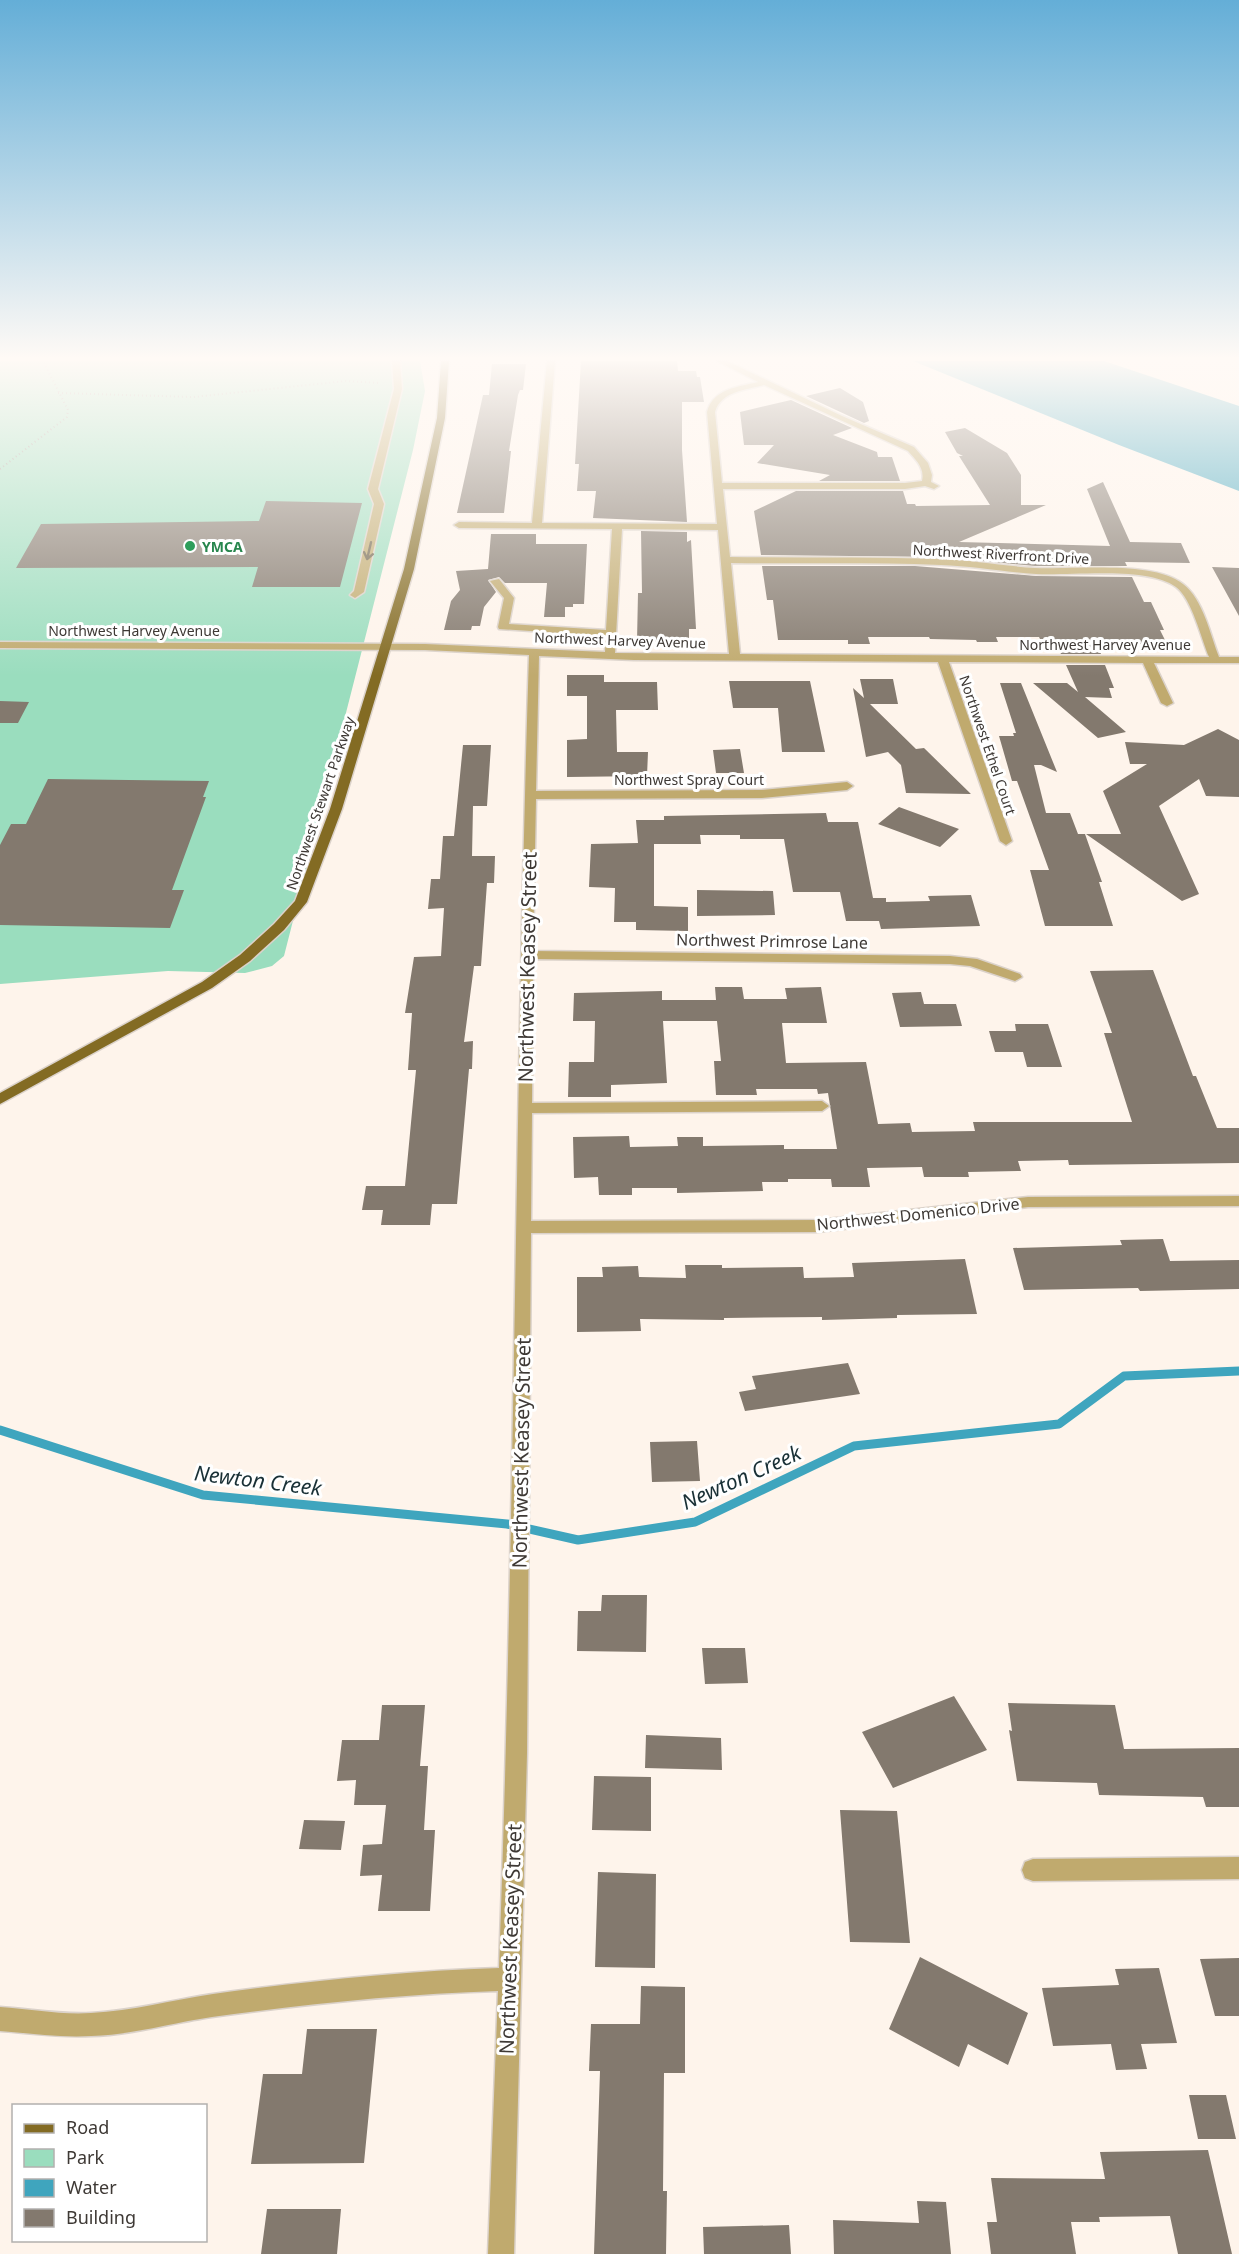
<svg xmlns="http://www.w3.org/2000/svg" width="1239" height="2254" font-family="'Noto Sans',sans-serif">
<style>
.green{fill:#9addbe}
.water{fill:#3fa5be}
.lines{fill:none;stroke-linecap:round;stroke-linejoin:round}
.stream{stroke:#3fa5be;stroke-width:9}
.building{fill:#83796e}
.minor-casing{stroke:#dbd2ca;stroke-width:3}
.major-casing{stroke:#dbd2ca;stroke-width:3}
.path{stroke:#a29a93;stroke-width:2;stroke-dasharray:1 3;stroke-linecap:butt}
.minor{fill:#c0aa6e;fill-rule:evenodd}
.major{fill:#836b23;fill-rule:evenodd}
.oneway{stroke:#6c6149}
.leisure-dot{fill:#2e9e5b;stroke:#fff;stroke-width:2}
.labels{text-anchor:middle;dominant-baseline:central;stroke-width:6;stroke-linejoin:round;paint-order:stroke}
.far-leisure-label{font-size:14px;font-weight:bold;fill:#27864d;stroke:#fff;text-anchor:start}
.far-street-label{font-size:14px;fill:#3e3935;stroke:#fff}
.street-label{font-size:16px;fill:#3e3935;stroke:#fff}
.near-street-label{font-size:20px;fill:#3e3935;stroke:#fff}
.near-water-label{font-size:21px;font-style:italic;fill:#193036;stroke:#fff}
</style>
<rect width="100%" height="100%" fill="#fef4eb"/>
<!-- green -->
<path class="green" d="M0,361H420L425,391L413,450L284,956L272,966L245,973L168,971L0,984Z"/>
<!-- water -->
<path class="water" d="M913,361H1104L1239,406V491L1119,445Z"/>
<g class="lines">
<!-- stream -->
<path class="stream" d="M0,1430L203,1495L507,1524L578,1540L695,1522L854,1446L1059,1424L1124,1376L1239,1371"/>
</g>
<!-- building -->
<path class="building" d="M581,361H677L678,371H696L697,377H700L704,402H682V450L687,522L593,518L596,491H577L579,464H575Z
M492,364H526L523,390H520L518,395L509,451H511L504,513H457L483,395H489Z
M840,388L863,402L869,421L864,423L806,396Z
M791,400L852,428L833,435L877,452L878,457H892L900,481H819L830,475L757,463L774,445H744L740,412Z
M965,428L1007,453L1021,475V505H1046L959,542L1110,546L1087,489L1103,482L1130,542L1181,543L1190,563L1125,562L1127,566H1035L940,557L761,555L754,511L796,491H903L907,504H915L916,506L990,505L959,456H963L957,453L945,432Z
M266,501L362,503L340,587H252L258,567L16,568L41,524L259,521Z
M641,531L687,532V542L691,540L696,629H689V642L637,641L638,593H642Z
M491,534H536V544H587L584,604H573V607H565V617H544L547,583H505L499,577L488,580L496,592L484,607L480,626H472L471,630H444L451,601L460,590L456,571L488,569Z
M762,566H915L1036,576L1132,577L1144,602H1151L1164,630H1160L1167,644H1097L1101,654H1061L1054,639H1040L1039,637H996L998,642H977L976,640L930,639L929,637H868L870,644H848V640H778L773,600H767Z
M1212,567L1239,568V616Z
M1066,665H1105L1114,688H1109L1112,698L1085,697L1126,732L1098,738L1033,683H1067L1078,692Z
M567,675H604V682H657L658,710H616L617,752H648L647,776L567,777V740L587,739V696H567Z
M860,679H893L898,704H870L916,749L924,748L971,794L906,793L901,765L888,752L866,757L853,688L864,698Z
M729,681H810L825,752H782L778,708H733Z
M1000,683H1021L1057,772L1041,765H1034L1046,813H1070L1078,834H1085L1102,882H1099L1113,926H1045L1030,870H1049L1017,781H1012L999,736H1014L1013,733H1016Z
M0,701L29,702L18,723H0Z
M1218,729L1239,740V797L1206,796L1199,779L1159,806L1199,894L1182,901L1086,834H1121L1103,791L1147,764H1130L1125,742L1184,745Z
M463,745H491L487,806H473L472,856H495L494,883H487L481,966H474L464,1042L473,1041L472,1069H469L457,1204H432L430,1225H381L383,1210H362L366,1186H405L416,1070H408L412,1013H405L414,957L441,956L444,908L428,909L431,879H440L443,836H454Z
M740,749L744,773H716L713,750Z
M48,779L209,781L203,797H206L172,890H184L170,928L0,925V845L11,824H26Z
M899,807L959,829L940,847L878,824Z
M826,813L828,822H858L873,898H886V902L930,901L928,896L971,895L980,926L881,929L879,921H846L840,892H793L784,839H740V835H700L701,844H654V906L688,907V931L636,930V922H614L615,888L589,887L591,844L638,843L636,820H664V816Z
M697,890L773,891L775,915L697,916Z
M1153,970L1193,1076H1196L1217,1128H1239V1163L1069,1165L1068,1160L1018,1161L1021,1171L968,1172L969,1177H924L922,1167L867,1168L870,1187H832L831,1179H788V1182H762L763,1191L677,1193V1188H632V1195H599L598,1177L574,1178L573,1137L629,1136L630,1147L678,1146L677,1137H703V1146L784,1145V1149H837L828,1093L818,1094L817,1089H756L757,1095H716L714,1061H721L717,1021H663L667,1083L611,1085V1097H568L569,1062H594L595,1021H573L574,993L662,991V1000H716L715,987H742L744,999H787L785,988L821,987L827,1023H782L786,1063L866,1062L878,1124L910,1123L912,1132L975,1131L973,1122H1132L1104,1033H1112L1090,971Z
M921,992L924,1004H956L962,1026L900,1027L892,993Z
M1015,1024H1048L1062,1067H1027L1023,1052H995L989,1031H1016Z
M1163,1239L1170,1261L1239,1260V1289L1140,1291L1138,1288L1024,1290L1013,1248L1122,1245L1120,1240Z
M965,1259L977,1314L897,1315V1318L822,1320V1317L724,1318V1320L640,1319L641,1331L577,1332V1277H603L602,1267L638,1266L639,1277L686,1278L685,1265H722V1268L803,1267L804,1278L854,1277L852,1263Z
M848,1363L860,1394L745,1411L739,1392L756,1389L752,1376Z
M697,1441L700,1481L652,1482L650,1442Z
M602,1595H647L646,1652L577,1651L578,1611H601Z
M702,1648H745L748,1683L705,1684Z
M954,1696L987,1750L893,1788L862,1732Z
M1008,1703L1115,1705L1124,1749L1239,1748V1807H1206L1203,1797L1099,1795L1097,1783L1017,1781L1009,1730L1012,1731Z
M382,1705H425L420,1766H428L424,1830H435L430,1911H378L382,1875L360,1876L363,1845L382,1844L386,1805H354L356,1780L337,1781L342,1740H379Z
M646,1735L721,1738L722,1770L645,1768Z
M594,1776L651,1777V1831L592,1830Z
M840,1810L897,1811L910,1943L850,1942Z
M304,1820L345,1821L341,1850L299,1849Z
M598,1872L656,1874L655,1968L595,1967Z
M920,1957L1028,2013L1008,2065L968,2044L959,2067L889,2029Z
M1239,1958V2016H1215L1200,1959Z
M1159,1968L1177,2043L1141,2044L1147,2069L1116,2070L1111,2044L1053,2046L1042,1988L1119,1985L1115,1969Z
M641,1986L685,1987V2073H664L663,2191H667L666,2254H594L600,2071H589L591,2024H640Z
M307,2029H377L364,2163L251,2164L263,2074H302Z
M1189,2095H1226L1236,2139H1198Z
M1208,2150L1232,2254H1178L1170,2216L1099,2217L1100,2222H1071L1076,2254H991L987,2222H997L991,2178L1105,2179L1100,2152Z
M917,2201L946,2202L951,2254H834L833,2220L919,2223Z
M267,2209H341L337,2254H261Z
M789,2225L791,2254H704L703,2227Z"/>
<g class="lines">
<defs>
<path id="minor" d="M392,361H400L402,389L378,489L384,504L364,592L355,598L350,595L354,591L374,504L368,489L394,389Z
M547,361H555L542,523L717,524L707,412C713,389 737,387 758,382L717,361H727L842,416L914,447L928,463L932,475L931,482L939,486L934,489L925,486L905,489H723L730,557C800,558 870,557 940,559C972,560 1003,566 1035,568C1073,570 1153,560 1183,584C1203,599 1210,634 1219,657H1239V663H1154L1173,703L1167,706L1161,703L1143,663L949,662L1012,841L1006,845L1000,841L938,662L634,660L539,656L536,791L762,790L847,782L853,786L847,790L762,798L536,799L533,951L950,956L977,959L1020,974L1022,977L1015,981L970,966L950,964L533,959L532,1103L822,1101L829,1106L822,1111L532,1113L531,1221L818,1220L1028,1197L1239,1196V1206L1028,1207L818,1232L531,1233L527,1753L514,2254H488L498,1991C402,1994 307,2004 212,2017C171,2023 132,2035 91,2036C61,2038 30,2033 0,2031V2007C30,2009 61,2015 91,2013C133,2011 172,2000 213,1994C308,1981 403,1971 499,1968C515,1530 515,1092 529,655L425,650L0,648V642L425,644L605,652L606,636L499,629L498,627L504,598L490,581L499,579L514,598L509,624L606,630L612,529L459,528L454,525L459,522L532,523ZM764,385L908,451C916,460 925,468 922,481L905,483H722L715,412C721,391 746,390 764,385ZM622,529L718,530L729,654L615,653ZM731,563C801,564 871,562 941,565C973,566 1004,572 1036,574C1072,576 1147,566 1176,587C1192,599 1201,638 1209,657L740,654Z
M1239,1857V1879L1033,1881L1025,1878L1022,1870L1025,1862L1033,1859Z"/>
<path id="major" d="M441,361H449L445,418L414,569L342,809L307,902L284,930L250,961L212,988L0,1104V1093L202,982L240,955L274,924L295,901L330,809L404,569L437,418Z"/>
</defs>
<!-- minor casing -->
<use href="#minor" class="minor-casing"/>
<!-- major casing -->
<use href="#major" class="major-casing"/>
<!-- path -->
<path class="path" d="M58,393L193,397L346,381L380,383
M0,469L67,417L68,410L43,361"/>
<!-- minor -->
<use href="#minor" class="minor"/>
<!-- major -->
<use href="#major" class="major"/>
</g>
<!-- one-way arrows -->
<defs><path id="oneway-shaft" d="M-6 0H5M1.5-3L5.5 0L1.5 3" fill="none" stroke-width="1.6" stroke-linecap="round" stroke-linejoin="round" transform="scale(1.5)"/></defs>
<use class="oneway" href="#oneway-shaft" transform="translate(369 551) rotate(103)"/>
<!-- sky -->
<linearGradient id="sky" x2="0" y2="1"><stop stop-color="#64aed7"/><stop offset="0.53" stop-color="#fffaf6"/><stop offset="1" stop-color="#fffaf6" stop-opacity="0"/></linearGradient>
<rect width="1239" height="676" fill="url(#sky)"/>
<!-- markers -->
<circle class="leisure-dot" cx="190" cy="546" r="6"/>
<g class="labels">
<!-- far-leisure labels -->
<g class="far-leisure-label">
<text x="202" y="546">YMCA</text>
</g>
<!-- far-street labels -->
<g class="far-street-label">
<text transform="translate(1001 554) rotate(3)">Northwest Riverfront Drive</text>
<text x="134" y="630">Northwest Harvey Avenue</text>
<text transform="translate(620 640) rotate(2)">Northwest Harvey Avenue</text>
<text x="1105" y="644">Northwest Harvey Avenue</text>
<text transform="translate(988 745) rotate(71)">Northwest Ethel Court</text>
<text x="689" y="779">Northwest Spray Court</text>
<text transform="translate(320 803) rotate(-71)">Northwest Stewart Parkway</text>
</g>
<!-- street labels -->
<g class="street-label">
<text transform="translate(772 941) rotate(1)">Northwest Primrose Lane</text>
<text transform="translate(918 1214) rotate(-6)">Northwest Domenico Drive</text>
</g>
<!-- near-street labels -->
<g class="near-street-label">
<text transform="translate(527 967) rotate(-89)">Northwest Keasey Street</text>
<text transform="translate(521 1453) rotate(-89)">Northwest Keasey Street</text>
<text transform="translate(510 1939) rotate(-88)">Northwest Keasey Street</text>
</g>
<!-- near-water labels -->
<g class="near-water-label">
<text transform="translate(741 1477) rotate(-24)">Newton Creek</text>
<text transform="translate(258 1480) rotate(7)">Newton Creek</text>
</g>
</g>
<!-- legend -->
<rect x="12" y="2104" width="195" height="138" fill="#ffffff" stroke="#b2b0ae" stroke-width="1.5"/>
<rect x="24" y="2124" width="30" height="9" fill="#836b23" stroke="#b2b0ae" stroke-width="1.5"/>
<text x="66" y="2134" font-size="18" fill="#3e3935">Road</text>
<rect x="24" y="2149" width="30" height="18" fill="#9addbe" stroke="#b2b0ae" stroke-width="1.5"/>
<text x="66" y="2164" font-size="18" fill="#3e3935">Park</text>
<rect x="24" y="2179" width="30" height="18" fill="#3fa5be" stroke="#b2b0ae" stroke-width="1.5"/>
<text x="66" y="2194" font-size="18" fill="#3e3935">Water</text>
<rect x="24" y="2209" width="30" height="18" fill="#83796e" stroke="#b2b0ae" stroke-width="1.5"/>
<text x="66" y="2224" font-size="18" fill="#3e3935">Building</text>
</svg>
